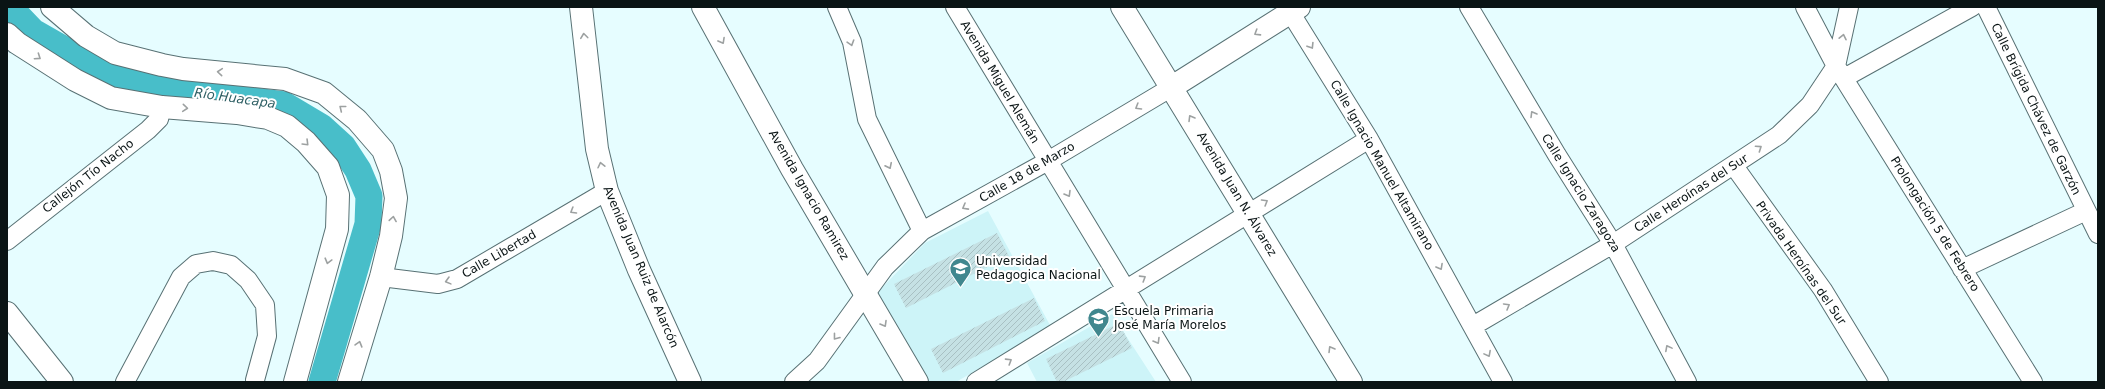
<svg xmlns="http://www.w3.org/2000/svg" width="2105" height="389" font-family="'DejaVu Sans',sans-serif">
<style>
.built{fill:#cdf4f8}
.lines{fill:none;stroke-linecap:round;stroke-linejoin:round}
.river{stroke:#48bec9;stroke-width:27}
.building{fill:url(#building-hatch)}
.street-casing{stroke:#587174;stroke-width:20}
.secondary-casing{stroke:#587174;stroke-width:24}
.street{stroke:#fff;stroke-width:18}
.secondary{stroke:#fff;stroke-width:22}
.oneway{stroke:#9da1a1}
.labels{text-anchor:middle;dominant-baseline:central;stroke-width:4;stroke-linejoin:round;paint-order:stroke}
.street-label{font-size:12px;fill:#0a1415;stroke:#fff}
.poi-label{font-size:12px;fill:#0a1415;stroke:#fff;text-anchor:start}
.water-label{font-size:13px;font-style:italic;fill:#2e5f64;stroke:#fff}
</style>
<defs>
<pattern id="building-hatch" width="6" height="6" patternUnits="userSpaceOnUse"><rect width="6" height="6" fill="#c5e1e4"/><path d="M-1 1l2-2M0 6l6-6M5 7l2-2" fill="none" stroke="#a8c0c3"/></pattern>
</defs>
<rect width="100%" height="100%" fill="#e6fdff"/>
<!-- built -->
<path class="built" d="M988,211L1051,327L956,382H926L877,293L925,243Z
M1112,314L1156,382H1037L1027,363Z"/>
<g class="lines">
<!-- river -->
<path class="river" d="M9,7L33,32L112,77L145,86L284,105L321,127L343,147L358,170L369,196L368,224L322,382"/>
</g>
<!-- building -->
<path class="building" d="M997,233L1009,256L906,308L894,284Z
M1034,298L1045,321L943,373L931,349Z
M1119,323L1132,348L1063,382H1057L1046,359Z"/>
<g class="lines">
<defs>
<path id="street" d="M837,7L852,42L867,119L922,231
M955,7L1182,382
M1287,7L1369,139L1503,382
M1469,7L1557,155L1613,244L1687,382
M1805,7L1836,66L2033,382
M1986,7L2098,234
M1844,78L1972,7
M1734,166L1823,290L1879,382
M7,241L148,130L159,119L162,107
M1962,269L2086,211
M381,277L438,284L457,279L607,191
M1473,326L1613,244L1779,135L1810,105L1836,66L1849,7
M125,382L181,277L196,264L213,261L231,265L248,280L265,305L267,336L255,380
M794,382L817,361L885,267L922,231L1048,161L1172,87
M976,382L1369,139"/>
<path id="secondary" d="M52,7L86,36L115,53L162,65L183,69L285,79L324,93L357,120L383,150L391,171L396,198L391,236L381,277L349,382
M581,7L597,149L607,191L639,270L690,382
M703,7L792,169L917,382
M1122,7L1351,382
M7,34L17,43L75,80L111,98L162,107L237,113L268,118L287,126L306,142L328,167L338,195L337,229L295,382
M1172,87L1299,7
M7,313L62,382"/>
</defs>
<!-- street casing -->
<use href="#street" class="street-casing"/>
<!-- secondary casing -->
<use href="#secondary" class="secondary-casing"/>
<!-- street -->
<use href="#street" class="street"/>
<!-- secondary -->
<use href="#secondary" class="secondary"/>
</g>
<!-- one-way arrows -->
<defs><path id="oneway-chevron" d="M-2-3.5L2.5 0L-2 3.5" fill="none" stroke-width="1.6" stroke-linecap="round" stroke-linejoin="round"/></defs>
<g class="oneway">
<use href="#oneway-chevron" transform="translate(1257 33) rotate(148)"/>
<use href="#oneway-chevron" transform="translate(584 36) rotate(-97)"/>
<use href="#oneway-chevron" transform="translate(1843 37) rotate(-78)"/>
<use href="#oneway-chevron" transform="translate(722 41) rotate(61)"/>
<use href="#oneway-chevron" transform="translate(851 43) rotate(73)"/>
<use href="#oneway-chevron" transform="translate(1311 46) rotate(58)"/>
<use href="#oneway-chevron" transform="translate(38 57) rotate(34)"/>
<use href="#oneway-chevron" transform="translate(220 72) rotate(-175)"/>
<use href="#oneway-chevron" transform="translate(1138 107) rotate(149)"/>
<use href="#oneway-chevron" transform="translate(185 108) rotate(5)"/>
<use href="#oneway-chevron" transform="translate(342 108) rotate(-141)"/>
<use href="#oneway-chevron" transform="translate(1533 114) rotate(-121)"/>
<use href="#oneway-chevron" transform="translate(1191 118) rotate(-121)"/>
<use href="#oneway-chevron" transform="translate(306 143) rotate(45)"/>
<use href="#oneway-chevron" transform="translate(1759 148) rotate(-34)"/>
<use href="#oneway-chevron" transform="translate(601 165) rotate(-103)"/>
<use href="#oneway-chevron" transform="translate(889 166) rotate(64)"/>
<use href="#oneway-chevron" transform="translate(1068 194) rotate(59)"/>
<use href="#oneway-chevron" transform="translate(1265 202) rotate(-31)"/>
<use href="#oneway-chevron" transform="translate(965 207) rotate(151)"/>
<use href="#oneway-chevron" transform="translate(573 211) rotate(149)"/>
<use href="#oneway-chevron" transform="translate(393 219) rotate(-81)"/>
<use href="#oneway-chevron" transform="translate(328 261) rotate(105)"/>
<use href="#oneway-chevron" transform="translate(1440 267) rotate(61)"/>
<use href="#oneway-chevron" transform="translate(1143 278) rotate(-32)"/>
<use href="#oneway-chevron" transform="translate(448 281) rotate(165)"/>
<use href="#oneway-chevron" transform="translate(1507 306) rotate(-30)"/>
<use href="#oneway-chevron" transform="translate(884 324) rotate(60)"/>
<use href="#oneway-chevron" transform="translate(836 337) rotate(128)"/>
<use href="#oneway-chevron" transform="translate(1157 341) rotate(59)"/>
<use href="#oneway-chevron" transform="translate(359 344) rotate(-74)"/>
<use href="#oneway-chevron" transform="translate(1668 348) rotate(-118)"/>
<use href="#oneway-chevron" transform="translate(1331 349) rotate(-121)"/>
<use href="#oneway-chevron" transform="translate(1488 354) rotate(62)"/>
<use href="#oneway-chevron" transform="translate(1009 361) rotate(-32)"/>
</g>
<!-- icons -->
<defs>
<symbol id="university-pin" viewBox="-11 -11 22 30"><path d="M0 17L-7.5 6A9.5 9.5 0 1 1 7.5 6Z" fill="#40878e" stroke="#fff"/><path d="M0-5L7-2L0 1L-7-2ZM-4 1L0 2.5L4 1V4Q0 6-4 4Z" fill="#fff"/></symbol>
<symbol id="school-pin" viewBox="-11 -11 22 30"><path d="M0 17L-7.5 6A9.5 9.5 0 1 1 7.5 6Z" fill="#40878e" stroke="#fff"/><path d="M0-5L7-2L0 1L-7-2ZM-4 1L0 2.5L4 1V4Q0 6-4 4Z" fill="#fff"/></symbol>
</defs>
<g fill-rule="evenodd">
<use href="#university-pin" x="948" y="256" width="25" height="34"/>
<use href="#school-pin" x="1086" y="306" width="25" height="34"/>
</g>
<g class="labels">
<!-- street labels -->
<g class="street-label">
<text transform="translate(1000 82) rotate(59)">Avenida Miguel Alemán</text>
<text transform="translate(2036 109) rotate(64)">Calle Brígida Chávez de Garzón</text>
<text transform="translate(1382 165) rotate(60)">Calle Ignacio Manuel Altamirano</text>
<text transform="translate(1027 172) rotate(-30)">Calle 18 de Marzo</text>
<text transform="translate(88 176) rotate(-38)">Callejón Tío Nacho</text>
<text transform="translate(1581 193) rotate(58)">Calle Ignacio Zaragoza</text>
<text transform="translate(1691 193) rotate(-33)">Calle Heroínas del Sur</text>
<text transform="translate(1237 194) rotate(59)">Avenida Juan N. Álvarez</text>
<text transform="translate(809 195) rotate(60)">Avenida Ignacio Ramirez</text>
<text transform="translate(1935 224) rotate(58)">Prolongación 5 de Febrero</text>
<text transform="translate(499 254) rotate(-30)">Calle Libertad</text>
<text transform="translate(1801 263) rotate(55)">Privada Heroínas del Sur</text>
<text transform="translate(641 267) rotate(67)">Avenida Juan Ruiz de Alarcón</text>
</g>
<!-- poi labels -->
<g class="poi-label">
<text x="976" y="261">Universidad<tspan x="976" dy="14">Pedagogica Nacional</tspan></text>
<text x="1114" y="311">Escuela Primaria<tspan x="1114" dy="14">José María Morelos</tspan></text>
</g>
<!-- water labels -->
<g class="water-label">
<text transform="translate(235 98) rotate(8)">Río Huacapa</text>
</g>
</g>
<!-- border -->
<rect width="2105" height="389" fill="none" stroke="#0a1415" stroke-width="16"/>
</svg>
